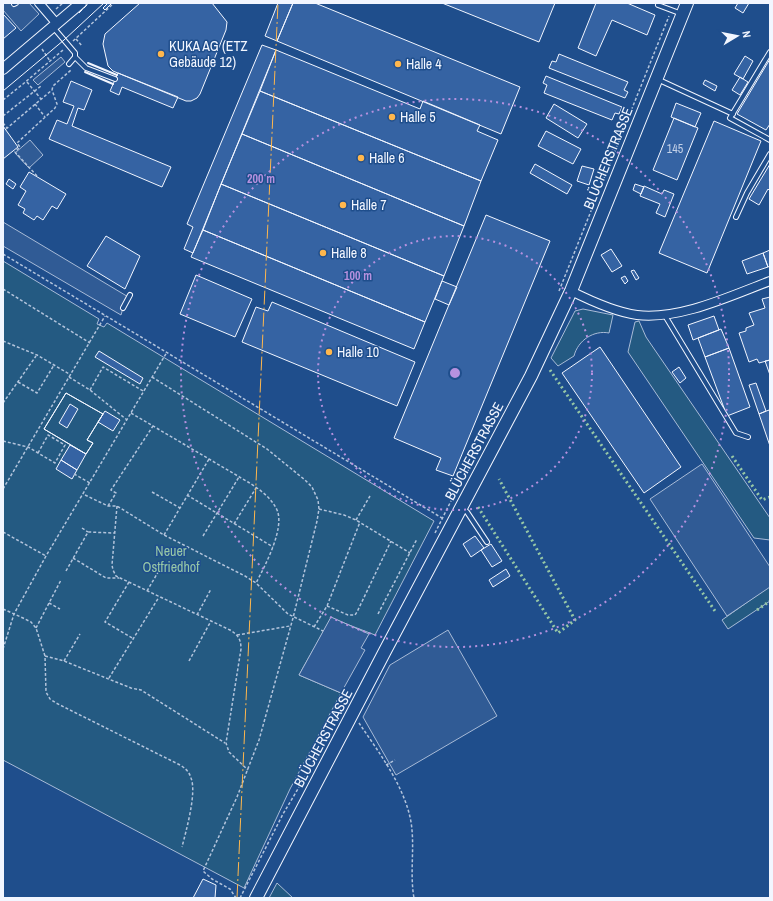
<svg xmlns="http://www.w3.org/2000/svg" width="773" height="901" font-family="'Archivo Narrow',sans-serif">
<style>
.green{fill:#245a82;stroke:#a8bbd7}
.parking{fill:#305b95;stroke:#a8bbd7}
.building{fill:#3563a3;stroke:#f2f6ff;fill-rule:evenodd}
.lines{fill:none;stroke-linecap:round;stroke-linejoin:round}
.service-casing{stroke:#f2f6ff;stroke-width:6}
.minor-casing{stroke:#f2f6ff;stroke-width:10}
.tertiary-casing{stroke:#f2f6ff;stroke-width:12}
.secondary-casing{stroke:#f2f6ff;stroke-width:14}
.path{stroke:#b3c4dc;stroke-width:1.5;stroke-dasharray:3 2;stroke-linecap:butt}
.service{stroke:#1f4e8c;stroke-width:4}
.minor{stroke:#1f4e8c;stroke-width:8}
.tertiary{stroke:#1f4e8c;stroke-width:10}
.secondary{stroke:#1f4e8c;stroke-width:12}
.tram{stroke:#f2f6ff;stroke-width:1}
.hedge{stroke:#97c8a6;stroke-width:3;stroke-dasharray:2 3;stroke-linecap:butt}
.fence{stroke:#f2f6ff;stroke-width:1;stroke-dasharray:5 2;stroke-linecap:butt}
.wall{stroke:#f2f6ff;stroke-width:2}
.power{stroke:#ffb74d;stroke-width:1;stroke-dasharray:14 3 2 3;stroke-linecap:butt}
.ring{fill:none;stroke:#b691df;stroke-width:2;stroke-dasharray:2 4}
.poi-dot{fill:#ffb74d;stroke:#1f4e8c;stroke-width:1.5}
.labels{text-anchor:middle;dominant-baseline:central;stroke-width:3;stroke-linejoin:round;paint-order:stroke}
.number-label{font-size:12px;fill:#c3d1e8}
.poi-label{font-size:14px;fill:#f2f6ff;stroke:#1f4e8c;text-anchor:start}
.street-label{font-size:14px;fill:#f2f6ff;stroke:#1f4e8c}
.park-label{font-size:14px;fill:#97c8a6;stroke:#1f4e8c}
.centre{fill:#b691df;stroke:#1f4e8c;stroke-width:2}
.ring-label{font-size:12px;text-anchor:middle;font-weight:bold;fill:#b691df;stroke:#1f4e8c;stroke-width:3;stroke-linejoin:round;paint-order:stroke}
</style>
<rect width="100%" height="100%" fill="#1f4e8c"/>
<!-- green -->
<path class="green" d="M3,261L99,319L97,324L104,327L107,323L434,521L375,635L331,618L299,675L341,693L290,789L244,888L3,760Z
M583,309L613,315L609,333C594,330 578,340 574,356L558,366L551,358L575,311Z
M639,321L646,337L770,518V540L754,538L628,352L635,322Z
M770,586V601L728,629L722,620Z
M277,883L293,898H269Z"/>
<!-- parking -->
<path class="parking" d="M3,3H29L39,14L21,31L3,10Z
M61,57L65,62L38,85L33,80Z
M30,140L43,155L29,168L15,153Z
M3,222L130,298L123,308L121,315L3,246Z
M702,464L770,567V587L727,616L650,499Z
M331,617L369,634L361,648L365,650L341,693L299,675Z
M448,630L497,716L396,775L363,717L390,665Z"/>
<!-- building -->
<path class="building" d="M108,3H112L105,10L103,8Z
M140,3H212L227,22L226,30L200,94L197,98L191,101H186L113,71L108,66L103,44L105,34Z
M278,3H293L277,41L265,36Z
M293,3H315L520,87L501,134L277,41Z
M442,3H555L539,42Z
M596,3H627L655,15L647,35L612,20L596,56L578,48Z
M738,3H749L743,13L735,8Z
M3,14L16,28L3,39Z
M262,45L276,50L193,253L184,249L193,227L187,224Z
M276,50L420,109L423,101L480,125L477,131L498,140L481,181L260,91Z
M559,54L628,82L624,90L628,92L625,98L549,68L552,61L556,62Z
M745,56L753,61L743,79L734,74Z
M770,59V124L766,130L737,114Z
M118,73L178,97L173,108L122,87L119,95L110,91Z
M546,76L622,107L619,114L615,113L612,120L544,93L547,85L543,83Z
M740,77L748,82L740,95L732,90Z
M705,80L717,86L715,91L703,84Z
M71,81L92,90L84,110L78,108L72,126L171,167L162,187L49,139L57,120L67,124L74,106L63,102Z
M260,91L481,181L464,226L242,134Z
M676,103L701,113L695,127L671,117Z
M554,104L587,124L578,138L546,118Z
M674,118L698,128L677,180L653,170Z
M714,121L761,141L707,273L659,253Z
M3,126L18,147L3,159Z
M546,131L581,149L573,164L538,146Z
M242,134L464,226L444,276L221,184Z
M535,164L572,185L567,194L530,173Z
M770,164V191L768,189L759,205L749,199Z
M582,166L594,169L589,185L577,181Z
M29,172L66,194L57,209L52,206L43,220L37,216L34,220L23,213L25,209L18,205L26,191L20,187Z
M9,179L16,184L13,189L6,184Z
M221,184L444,276L425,322L203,230Z
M635,184L644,187L641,194L633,190Z
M644,186L662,194L664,190L674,194L665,217L656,213L660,204L640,196Z
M486,215L550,241L453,476L436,470L441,458L394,438Z
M203,230L425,322L414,349L191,257Z
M106,236L140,256L125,289L87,266Z
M611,249L622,266L612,272L601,255Z
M770,250V266L768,267L763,253Z
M763,253L768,267L747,274L742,261Z
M634,270L639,278L636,280L631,271Z
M196,275L252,299L235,337L180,314Z
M625,276L628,281L625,284L621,278Z
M442,281L457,287L449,305L435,299Z
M770,297V360L759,363L757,359L749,362L739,333L746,331V328L754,325L749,313L765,308L762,299Z
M272,302L415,362L397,406L242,342L256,307L268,311Z
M714,316L719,330L693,340L688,325Z
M721,329L729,348L705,357L698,338Z
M600,347L681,467L644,493L562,373Z
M729,348L750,407L727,416L705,357Z
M99,351L143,378L140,384L95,357Z
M770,360V375L765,361Z
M679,367L686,378L680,383L672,372Z
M756,383L766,411L759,414L749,385Z
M66,393L103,414L87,440L93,443L86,454L44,429ZM70,404L78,409L67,428L59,423Z
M66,393L103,414L87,440L93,443L86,454L44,429Z
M769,410L770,413V446L759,414Z
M105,411L120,420L113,431L98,422Z
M70,445L86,454L77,470L61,460Z
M61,460L77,470L72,479L56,469Z
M475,536L484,548L471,557L463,544Z
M491,544L502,561L492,567L481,550Z
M506,569L510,576L493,587L489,580Z
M203,879L216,885L215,898H193Z"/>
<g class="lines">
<defs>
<path id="service" d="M659,3L658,5L682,14
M14,4L16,3
M53,27L75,53V57L69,64
M770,52L730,118L770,140
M75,57L86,68L115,79
M657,79L733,114
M736,217L747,193L770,154
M123,308L130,295
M664,314L736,433L748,437
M462,508L467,512L487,542"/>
<path id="minor" d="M39,3L57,24
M571,291C591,301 615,312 637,315C680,320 730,296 770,281"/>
<path id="tertiary" d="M3,69L81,3"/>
<path id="secondary" d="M256,898L385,651L531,376L571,291L687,3"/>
</defs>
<!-- service casing -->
<use href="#service" class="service-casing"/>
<!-- minor casing -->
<use href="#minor" class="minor-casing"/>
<!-- tertiary casing -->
<use href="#tertiary" class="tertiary-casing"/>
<!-- secondary casing -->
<use href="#secondary" class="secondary-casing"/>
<!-- path -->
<path class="path" d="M56,9L63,3
M76,39L82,46
M73,41L114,3
M42,49L50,61
M27,82L41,99
M3,100L23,84L63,50
M35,104L45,117
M3,116L41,86
M3,123L7,128
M6,129L52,90L53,86L71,70
M37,176L15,152L20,147L17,143L55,108L57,104L52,90
M3,254L442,518
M3,289L90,343
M559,291L669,16
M3,341L37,355L71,375
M69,377L90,390L127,420
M152,377L267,449L305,480L312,487L318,500L319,509L317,521L293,618L259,740L237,797L203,871L212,879L230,889L236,898
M18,382L37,393L54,365
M90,390L103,367L143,391
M3,403L36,356
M131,413L248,482C259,489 271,497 277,510C285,528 265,566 256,583
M3,441L28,447L55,463L65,445L48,435L38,453
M74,474L90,483
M3,489L105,316
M152,492L180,508
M85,495L108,506H117L164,535L245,576L256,583L288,614L323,631
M187,495L273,547
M108,506L116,493L111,490L153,426
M117,506L112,565L113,570L116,576L230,630C238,635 241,639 241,649L226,743L229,752L248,770
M319,509L344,515L356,520L410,553
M356,520L370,496
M234,524L256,488
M82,528L88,532
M3,532L46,556
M435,533L453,497L469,469
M164,535L209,459
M203,536L239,477
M73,558L106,578H119
M66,571L88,532L114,533
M129,582L105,622L134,639
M147,591L164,562
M49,603L60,609
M327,606L348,615H355L357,612L391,541
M3,609L23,618L31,622L36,628L45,656L46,692L50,699L56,703L178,764C184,767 189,771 191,778C197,793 186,831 182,847
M378,614L417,539
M197,615L211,589
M314,627L327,606L360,522
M36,628L61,580
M237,635L290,626
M3,649L14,614L46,556L167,352
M45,656L64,661L131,688L141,690L225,743
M64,661L80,634
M189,661L211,621
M109,678L159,597
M359,723C380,754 409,792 412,830C414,852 410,876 414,898
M386,765L395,760
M240,898L283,814L317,757"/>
<!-- service -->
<use href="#service" class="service"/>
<!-- minor -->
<use href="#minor" class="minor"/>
<!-- tertiary -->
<use href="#tertiary" class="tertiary"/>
<!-- secondary -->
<use href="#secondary" class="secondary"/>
<!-- tram -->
<path class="tram" d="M3,91L64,40L104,3"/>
<!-- hedge -->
<path class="hedge" d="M550,370L715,611
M732,456L762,500L770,497
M478,507L558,633L575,620L499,479
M757,610L770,601"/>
<!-- fence -->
<path class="fence" d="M79,13L89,3"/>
<!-- wall -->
<path class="wall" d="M88,63L117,75
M85,72L113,84"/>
<!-- power -->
<path class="power" d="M237,898L278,3"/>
</g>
<!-- distance rings -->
<g class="ring">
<circle cx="455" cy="373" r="137"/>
<circle cx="455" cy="373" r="274"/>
</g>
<!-- markers -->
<g class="poi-dot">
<circle cx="161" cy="54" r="4"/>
<circle cx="398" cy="64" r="4"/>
<circle cx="392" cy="117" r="4"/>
<circle cx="361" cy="158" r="4"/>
<circle cx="343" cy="205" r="4"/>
<circle cx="323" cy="253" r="4"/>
<circle cx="329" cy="352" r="4"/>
</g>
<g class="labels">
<!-- number labels -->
<g class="number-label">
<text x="675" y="149">145</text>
</g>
<!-- poi labels -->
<g class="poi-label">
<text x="169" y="46">KUKA AG (ETZ<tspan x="169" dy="16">Gebäude 12)</tspan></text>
<text x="406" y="64">Halle 4</text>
<text x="400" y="117">Halle 5</text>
<text x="369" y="158">Halle 6</text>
<text x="351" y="205">Halle 7</text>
<text x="331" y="253">Halle 8</text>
<text x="337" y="352">Halle 10</text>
</g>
<!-- street labels -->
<g class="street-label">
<text transform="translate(608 158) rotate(-68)">BLÜCHERSTRASSE</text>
<text transform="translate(474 451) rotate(-62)">BLÜCHERSTRASSE</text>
<text transform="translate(323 738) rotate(-62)">BLÜCHERSTRASSE</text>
</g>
<!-- park labels -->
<g class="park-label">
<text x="171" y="551">Neuer<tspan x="171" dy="16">Ostfriedhof</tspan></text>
</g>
</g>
<circle cx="455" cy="373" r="6" class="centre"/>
<g class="ring-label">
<text x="261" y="183">200 m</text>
<text x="358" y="280">100 m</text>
</g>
<!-- border -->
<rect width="773" height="901" fill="none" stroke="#f2f6ff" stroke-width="8"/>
<!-- north arrow -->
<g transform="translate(737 36) rotate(80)" stroke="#1f4e8c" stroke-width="3" paint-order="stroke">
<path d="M0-3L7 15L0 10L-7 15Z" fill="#f2f6ff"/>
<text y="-6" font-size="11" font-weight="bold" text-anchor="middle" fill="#f2f6ff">N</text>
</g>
</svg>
